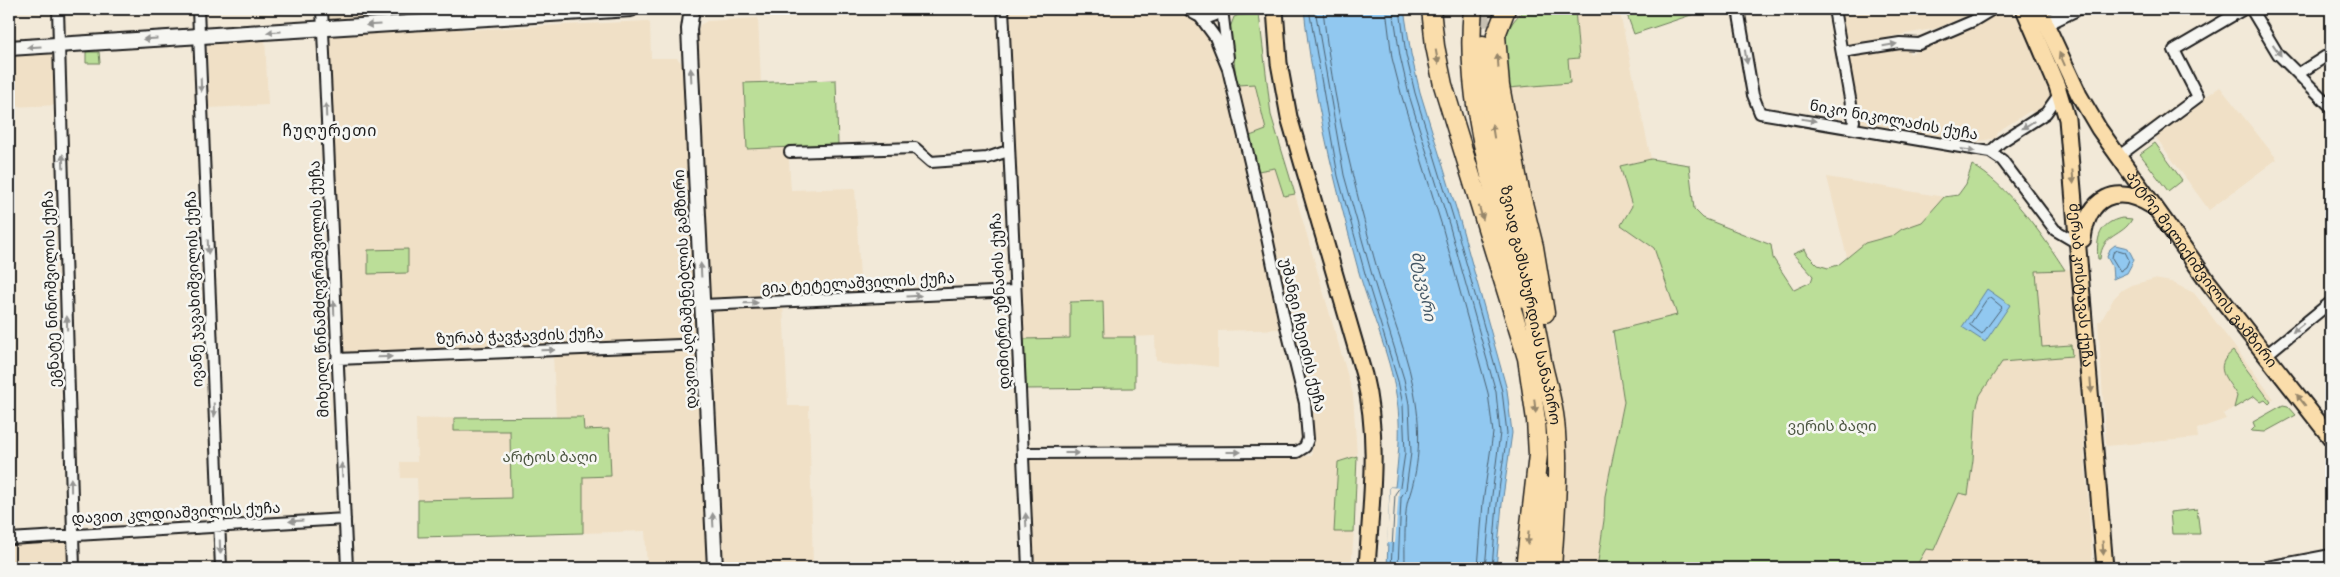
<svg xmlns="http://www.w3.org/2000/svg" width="2340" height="577" font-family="Sriracha,'Noto Sans Georgian',sans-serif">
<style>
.built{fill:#f0e0c6}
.green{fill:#bbde98;stroke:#6c7d5a}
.water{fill:#91c8f0;stroke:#62839b}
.pier{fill:#f2e9d8}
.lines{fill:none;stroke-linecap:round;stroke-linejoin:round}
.shore{stroke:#4b6171;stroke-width:1}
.highway-tunnel{stroke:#c7c0b2;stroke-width:18;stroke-dasharray:18 9;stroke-linecap:butt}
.street-casing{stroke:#1c1c1c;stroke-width:14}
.secondary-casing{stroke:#1c1c1c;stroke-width:18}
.primary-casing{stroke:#1c1c1c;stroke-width:19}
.highway-casing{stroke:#1c1c1c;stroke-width:21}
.street{stroke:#f6f6f2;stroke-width:10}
.secondary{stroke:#f6f6f2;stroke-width:14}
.primary{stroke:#faddab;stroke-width:15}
.highway{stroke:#faddab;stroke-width:18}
.oneway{fill:#949492}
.oneway2{fill:#96866b}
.labels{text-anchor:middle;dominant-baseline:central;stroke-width:5;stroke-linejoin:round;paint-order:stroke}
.street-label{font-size:15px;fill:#1c1c1c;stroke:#f6f6f2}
.park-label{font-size:15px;fill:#4c5641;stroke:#f6f6f2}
.neighbourhood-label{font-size:16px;letter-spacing:1px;fill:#1c1c1c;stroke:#f6f6f2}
.water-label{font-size:16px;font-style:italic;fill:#455866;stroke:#f6f6f2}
</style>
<rect width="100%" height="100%" fill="#f2e9d8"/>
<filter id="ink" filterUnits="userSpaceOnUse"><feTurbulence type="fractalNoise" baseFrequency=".02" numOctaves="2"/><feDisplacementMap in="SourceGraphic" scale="10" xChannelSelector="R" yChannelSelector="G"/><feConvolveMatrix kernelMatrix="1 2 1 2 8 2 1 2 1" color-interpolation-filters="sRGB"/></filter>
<g filter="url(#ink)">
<!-- built -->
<path class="built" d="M328,9H523L331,23L328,21Z
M1009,9H1163L1180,12L1201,23L1220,49L1282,329L1218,331V367L1156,360L1155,336L1104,338L1103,301H1070V339H1022Z
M1575,9H1619L1651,159L1620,166L1632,206L1621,225L1654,248L1677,316L1611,331L1624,402L1605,496L1604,520L1597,568H1559L1555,418L1543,297L1508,88L1568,59L1579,58Z
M1838,9H1988L1965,21L1962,17L1938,28L1889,37L1884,42L1851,46L1844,45Z
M2002,9H2018L2052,94L2048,105L2035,113L2030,111L1997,132L1995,138L1967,144L1860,125L1857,123L1846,58L1849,55L1907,46L1910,54L1979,25L1980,18Z
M758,18L761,83L744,84L747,149L788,147L791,190L855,188L861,297L710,302L696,34L700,25L707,21Z
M646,21L650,23L651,58H677L682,63L697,337L694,340L346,354L342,349L329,35L456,23L463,30Z
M265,35L268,105L209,108L207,41Z
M60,45L61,105L9,107V48Z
M1255,84L1266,131L1250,136L1237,85Z
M2220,87L2277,159L2209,210L2147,125L2197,89L2204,98Z
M1275,168L1284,196L1295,194L1353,394L1357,456L1338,462L1334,532H1354L1351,568H1033L1028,456H1312L1311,406L1258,171Z
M1827,177L1944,197L1922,223L1902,229L1894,235L1865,243L1847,257Z
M2071,269L2093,568H1915L1926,549L1934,550L1959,493L1968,495L1973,460L1976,409L1980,395L2002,362L2072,355L2071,345L2041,347L2036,271Z
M2154,279L2171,282L2194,293L2274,399L2271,401L2233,351L2227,383L2235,392L2237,401L2234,408L2223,414L2226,419L2197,429L2198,438L2106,446L2098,321H2101L2114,298L2122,290L2131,285Z
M783,304L788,406H809L813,568H724L712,309Z
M692,348L698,350L707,568H647L645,531L583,533V477L608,429L583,430V417L556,418L553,354Z
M454,418V431H510L511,499L418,500L417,478H401L400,462H417L416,419Z
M68,541L71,546L72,568H9V545Z"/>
<!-- green -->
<path class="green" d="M1526,9H1575L1579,58L1568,59L1570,83L1508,88C1506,54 1496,32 1526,9Z
M1625,9H1693L1694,14L1634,34Z
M1259,14L1271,115L1295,194L1284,196L1275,168L1258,171L1250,136L1266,130L1255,84L1237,85L1230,28L1234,17L1239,15Z
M86,52H99L100,63H86Z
M836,80L838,145L747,149L744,83Z
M2155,143L2182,180L2168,191L2140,154Z
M1651,159L1689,165L1694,209L1703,218L1771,245L1773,258L1794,290L1811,282L1813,276L1793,254L1805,249L1808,255L1818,265L1828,268L1838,265L1865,243L1894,235L1902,229L1922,222L1944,197L1958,195L1966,184L1972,165C2006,183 2044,237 2065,270L2036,271L2042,347L2071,345L2072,356L2002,362L1980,395L1976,409L1973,460L1968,495L1959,493L1934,550L1926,549L1915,568H1699L1695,565L1691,568H1597L1604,520L1605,496L1624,402L1613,331L1677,315L1654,248L1621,225L1632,206L1620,166Z
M2122,218L2132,219C2123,237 2102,233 2100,259H2098C2096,238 2099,223 2122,218Z
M408,249V273L368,274V250Z
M1103,301L1104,337H1135V388L1023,389V339L1070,338V302Z
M2233,351L2271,402L2269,404L2265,400L2261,402L2254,396L2234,408L2237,396C2228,379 2211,368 2233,351Z
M2283,405L2288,406L2296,415L2265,432L2251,431L2255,427L2253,422Z
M583,417L584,430L609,429L611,476L583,477V533L418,537V500L511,498L510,431H454V418Z
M1357,456L1354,532H1334L1338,462Z
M2197,509L2200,534H2172L2170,512Z"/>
<!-- water -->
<path class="water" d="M1304,9H1404L1411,54L1420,92L1460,221L1507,390L1512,433L1502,504L1496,568H1387L1390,487H1395C1398,460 1401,435 1398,408C1393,360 1371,315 1358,269C1335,183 1313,97 1304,9Z
M2115,245L2128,248L2134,260L2127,273L2113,279L2112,266L2107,257L2110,249Z
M1987,289L2010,305L1985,342L1962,327Z"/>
<!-- pier -->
<path class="pier" d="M1390,487L1399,488L1395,543H1387Z"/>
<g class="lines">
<!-- shore -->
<path class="shore" d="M1309,9L1338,176L1366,277L1398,381L1403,405L1405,453L1400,487L1395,494L1391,568
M1315,9L1344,175L1372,275L1404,379L1409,404L1411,453L1406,489L1401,497L1398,568
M1323,9C1332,98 1354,186 1378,272C1391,316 1410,358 1416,403C1421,436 1419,469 1408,500C1404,513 1405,553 1405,568
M1386,9L1392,58L1402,97L1442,226L1488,393L1493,433L1483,502L1478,568
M1393,9L1400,56L1409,95L1449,224L1496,392L1500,433L1491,503L1485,568
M1400,9L1406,55L1415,93L1455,223L1502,391L1507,433L1497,504L1492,568
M2118,250L2125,252L2129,260L2126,267L2120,271L2112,258L2113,253Z
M1988,298H1991L2002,307L1982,334L1970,325Z"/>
<!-- highway-tunnel -->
<path class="highway-tunnel" d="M1480,9L1483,45"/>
<defs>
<path id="street" d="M58,9L74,568
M198,9L221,568
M322,9L347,568
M1003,9L1004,28
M1222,9L1228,58
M1738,9L1753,95L1760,113L1990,152L2002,160L2055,230L2077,243
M1834,9L1854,121L1852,128
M2251,9L2278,54L2331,107
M1004,33L1028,568
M1842,52L1900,43L1919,44L1973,21L1993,9
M2298,74L2331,53
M790,152L915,148L931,162L987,158L1008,151
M1990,152L2001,142L2046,113L2060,93
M2119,156L2198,97L2174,50L2244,9
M703,305L1015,291
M2266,355L2331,302
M337,359L704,344
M1023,453L1297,452L1305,447L1308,439L1305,403L1284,318L1261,209L1228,69L1215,37L1198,14
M9,539L345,519
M2322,557L2325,568
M2262,568L2331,555"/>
<path id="secondary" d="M692,9L689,29L715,568
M1191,9C1200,17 1211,18 1220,9
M2034,23H2046L2075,9
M9,48L631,9"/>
<g id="primary">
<path d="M1275,9L1279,63L1289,117L1364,375C1380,440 1371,502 1367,568"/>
<path id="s1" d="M2024,9L2057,86L2067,119L2105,568"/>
<path id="s2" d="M2039,9L2079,95L2099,129L2209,283L2331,438"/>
<path d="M2083,239C2088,197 2116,183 2152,206"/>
<path d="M1540,568L1541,482"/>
</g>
<g id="highway">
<path d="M1431,9L1435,46L1443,85L1527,358L1536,420L1538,455L1525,568"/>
<path d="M1473,9C1463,108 1500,202 1519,298"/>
<path d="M1506,9L1496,35L1500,86L1520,191L1534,247L1545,313"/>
<path id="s3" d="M1483,45C1492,152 1524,255 1542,361C1546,381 1553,401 1555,421C1560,470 1555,519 1552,568"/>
</g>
</defs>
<!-- street casing -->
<use href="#street" class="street-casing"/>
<!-- secondary casing -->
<use href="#secondary" class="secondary-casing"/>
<!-- primary casing -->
<use href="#primary" class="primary-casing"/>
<!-- highway casing -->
<use href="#highway" class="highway-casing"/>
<!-- street -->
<use href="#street" class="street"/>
<!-- secondary -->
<use href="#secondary" class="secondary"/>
<!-- primary -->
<use href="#primary" class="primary"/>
<!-- highway -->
<use href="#highway" class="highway"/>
</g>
<!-- one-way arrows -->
<defs><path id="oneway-solid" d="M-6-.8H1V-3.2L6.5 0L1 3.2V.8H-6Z" transform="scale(1.25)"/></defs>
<g class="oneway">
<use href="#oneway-solid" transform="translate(373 25) rotate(176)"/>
<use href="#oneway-solid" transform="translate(274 32) rotate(176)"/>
<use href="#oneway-solid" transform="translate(150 39) rotate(176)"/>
<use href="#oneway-solid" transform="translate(1890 45) rotate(-9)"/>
<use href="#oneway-solid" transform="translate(34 47) rotate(176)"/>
<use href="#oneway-solid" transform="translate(2277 50) rotate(55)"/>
<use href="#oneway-solid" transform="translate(1746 57) rotate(81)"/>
<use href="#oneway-solid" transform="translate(691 75) rotate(-93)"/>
<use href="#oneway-solid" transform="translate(201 85) rotate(88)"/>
<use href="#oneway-solid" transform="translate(326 110) rotate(-92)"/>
<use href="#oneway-solid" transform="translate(1809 120) rotate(9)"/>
<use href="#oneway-solid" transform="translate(2028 125) rotate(148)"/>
<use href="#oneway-solid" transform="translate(1968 150) rotate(8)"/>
<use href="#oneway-solid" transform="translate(63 161) rotate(-92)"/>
<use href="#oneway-solid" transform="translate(208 247) rotate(88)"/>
<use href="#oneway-solid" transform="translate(701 270) rotate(-93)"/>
<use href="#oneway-solid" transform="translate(914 296) rotate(-3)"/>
<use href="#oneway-solid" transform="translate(751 303) rotate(-2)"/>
<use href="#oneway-solid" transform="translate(334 308) rotate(-92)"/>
<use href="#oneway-solid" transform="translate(67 323) rotate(-91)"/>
<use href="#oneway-solid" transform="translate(2298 328) rotate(141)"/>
<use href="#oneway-solid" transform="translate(548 350) rotate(-2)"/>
<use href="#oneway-solid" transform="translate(385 357) rotate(-2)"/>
<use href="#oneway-solid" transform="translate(214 410) rotate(88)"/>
<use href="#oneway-solid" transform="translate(1234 452)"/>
<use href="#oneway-solid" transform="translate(1072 453)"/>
<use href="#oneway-solid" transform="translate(342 470) rotate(-93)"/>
<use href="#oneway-solid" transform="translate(71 485) rotate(-91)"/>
<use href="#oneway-solid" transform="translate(713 520) rotate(-93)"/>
<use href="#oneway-solid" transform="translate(1026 520) rotate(-93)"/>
<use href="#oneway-solid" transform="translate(296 521) rotate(177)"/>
<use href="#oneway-solid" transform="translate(220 547) rotate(88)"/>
</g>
<g class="oneway2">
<use href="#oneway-solid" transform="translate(1437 57) rotate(80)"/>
<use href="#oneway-solid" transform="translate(2062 59) rotate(-114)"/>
<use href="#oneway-solid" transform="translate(1498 61) rotate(-94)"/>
<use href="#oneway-solid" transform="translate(1493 131) rotate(-99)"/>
<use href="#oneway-solid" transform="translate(2073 177) rotate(85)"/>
<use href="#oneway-solid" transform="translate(1481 213) rotate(73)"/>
<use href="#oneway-solid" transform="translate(2091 386) rotate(85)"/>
<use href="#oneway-solid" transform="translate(2301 400) rotate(-128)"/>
<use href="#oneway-solid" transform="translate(1535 406) rotate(84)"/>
<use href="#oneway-solid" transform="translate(1528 538) rotate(95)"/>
<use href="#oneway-solid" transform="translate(2103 548) rotate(86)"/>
</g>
</g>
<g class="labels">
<!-- street labels -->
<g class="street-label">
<text transform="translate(1894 120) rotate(10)">ნიკო ნიკოლაძის ქუჩა</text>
<text stroke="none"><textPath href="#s2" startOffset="308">პეტრე მელიქიშვილის გამზირი</textPath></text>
<text transform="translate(858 283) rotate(-3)">გია ტეტელაშვილის ქუჩა</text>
<text stroke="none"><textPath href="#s1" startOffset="285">მერაბ კოსტავას ქუჩა</textPath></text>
<text transform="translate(51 289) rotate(-92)">ეგნატე ნინოშვილის ქუჩა</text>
<text transform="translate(194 289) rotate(-92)">ივანე ჯავახიშვილის ქუჩა</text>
<text transform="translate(319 289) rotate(-92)">მიხეილ წინამძღვრიშვილის ქუჩა</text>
<text transform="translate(685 289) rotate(-93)">დავით აღმაშენებლის გამზირი</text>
<text transform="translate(1000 301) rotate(-93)">დიმიტრი უზნაძის ქუჩა</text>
<text stroke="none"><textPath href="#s3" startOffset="265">ზვიად გამსახურდიას სანაპირო</textPath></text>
<text transform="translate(1303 335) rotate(77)">უშანგი ჩხეიძის ქუჩა</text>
<text transform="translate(520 336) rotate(-2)">ზურაბ ჭავჭავძის ქუჩა</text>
<text transform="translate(176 513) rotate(-3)">დავით კლდიაშვილის ქუჩა</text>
</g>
<!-- park labels -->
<g class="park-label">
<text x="1832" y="426">ვერის ბაღი</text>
<text x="550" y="457">არტოს ბაღი</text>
</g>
<!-- neighbourhood labels -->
<g class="neighbourhood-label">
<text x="330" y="130">ჩუღურეთი</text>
</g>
<!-- water labels -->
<g class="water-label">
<text transform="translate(1424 286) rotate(79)">მტკვარი</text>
</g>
</g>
<!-- margin -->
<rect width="2340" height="577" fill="none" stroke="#f6f6f2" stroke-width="30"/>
<rect x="15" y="15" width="2310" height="547" fill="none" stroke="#1c1c1c" stroke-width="2" filter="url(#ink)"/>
</svg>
